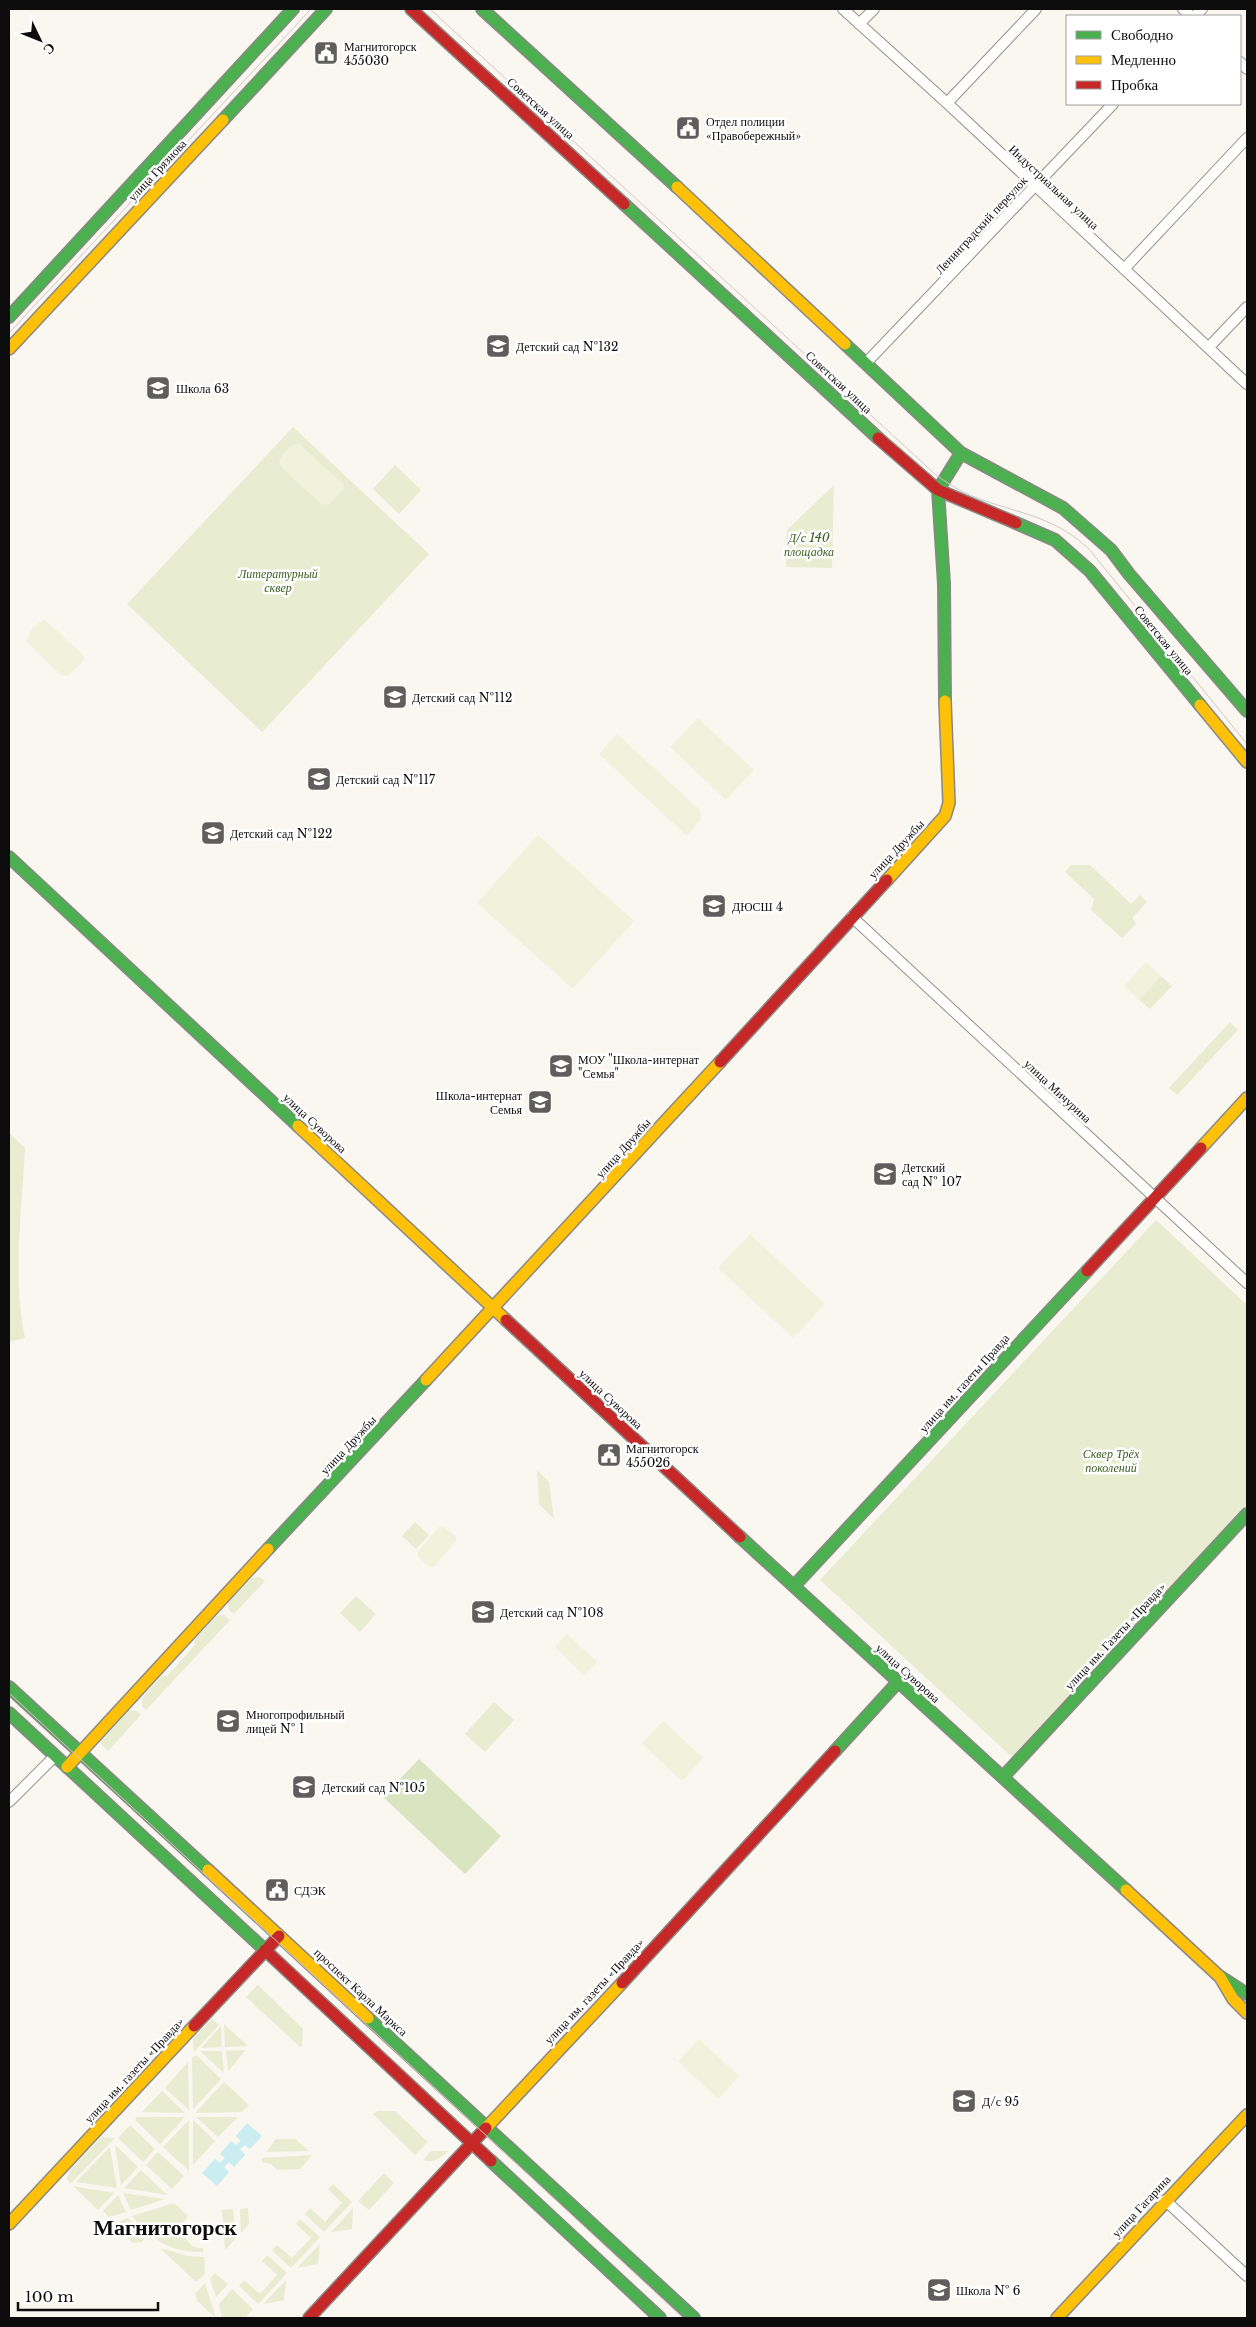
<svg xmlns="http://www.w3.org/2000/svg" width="1256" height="2327" font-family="'Libre Baskerville',serif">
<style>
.green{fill:#e8edd1}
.forest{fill:#dbe4c0}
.pitch{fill:#f1f2db}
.water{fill:#c9edf1}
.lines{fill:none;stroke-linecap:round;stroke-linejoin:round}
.street-casing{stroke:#93918f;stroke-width:12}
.fast-casing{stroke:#8a8885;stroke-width:14}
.slow-casing{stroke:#8a8885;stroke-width:14}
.jam-casing{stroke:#8a8885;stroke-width:14}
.street{stroke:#fefefd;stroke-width:10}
.fast{stroke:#4caf50;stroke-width:11}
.slow{stroke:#ffc107;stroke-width:11}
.jam{stroke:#c62828;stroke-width:11}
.tram{stroke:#d5c6c8;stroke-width:1}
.labels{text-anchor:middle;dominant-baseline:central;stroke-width:5;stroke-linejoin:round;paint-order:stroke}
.poi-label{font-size:12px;fill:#0c0c0c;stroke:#fff;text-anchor:start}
.street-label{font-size:12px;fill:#0c0c0c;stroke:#fff}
.park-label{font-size:12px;font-style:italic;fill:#3b6020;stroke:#fff}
.town-label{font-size:22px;font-weight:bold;fill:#0c0c0c;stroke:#fff}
</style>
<rect width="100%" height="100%" fill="#faf6f0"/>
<!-- green -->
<path class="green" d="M293,427L429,554L262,732L127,604Z
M395,465L421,490L399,514L373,489Z
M834,485L832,568L786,567L787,530Z
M1071,865H1090L1131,904L1140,895L1147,902L1132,918L1136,924L1122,938L1091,910L1094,899L1065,872Z
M1161,976L1172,986L1150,1009L1139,1000Z
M1230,1022L1238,1030L1177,1095L1169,1088Z
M9,1133L25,1148C22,1211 12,1276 25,1338L9,1342Z
M1156,1220L1247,1305V1505L1012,1757L820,1580Z
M537,1470L549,1482L554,1519L539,1504Z
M415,1522L429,1535L416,1549L402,1536Z
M260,1577L265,1581L234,1614L229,1610L228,1602L252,1578Z
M356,1596L376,1614L360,1632L340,1613Z
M224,1615L230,1620L146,1710L142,1706V1698L162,1676H167L195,1645L194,1641L216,1616Z
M494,1702L514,1720L485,1752L465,1734Z
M136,1710L141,1715L108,1751L100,1743L128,1711Z
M258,1985L303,2029L302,2046L300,2047L246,1997Z
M212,2019L219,2025L194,2052L193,2039Z
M224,2024L248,2046L225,2047Z
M221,2026L222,2047L201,2048Z
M246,2050L228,2071L226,2051Z
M200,2051H222L224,2073Z
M196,2055L221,2079L193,2109L192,2058Z
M188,2062L189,2110L165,2088Z
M224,2082L249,2105L242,2112L195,2113Z
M162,2091L185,2113L142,2112Z
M378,2111H395L428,2142L415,2155L373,2114Z
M137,2117H185L160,2144L135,2120Z
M196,2117H238L218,2137Z
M189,2120V2171L163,2147Z
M193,2120L215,2141L193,2165Z
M130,2125L155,2149L143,2162L118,2138Z
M102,2137L115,2138L70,2184L67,2179L70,2170Z
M276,2139H295L309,2151L266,2152Z
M115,2145L138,2167L121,2185Z
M110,2147L117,2188L76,2182Z
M431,2151H448C441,2158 432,2164 423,2160Z
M158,2152L184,2176L172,2189L146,2165Z
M312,2155L300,2169L277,2170L271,2164L262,2162V2158Z
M141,2170L167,2195L124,2188Z
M384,2173L394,2183L369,2210L358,2201Z
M333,2184L352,2202L324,2232L305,2214L310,2208L325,2222L342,2203L328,2189Z
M73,2186L114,2193L98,2210Z
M123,2193L165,2199L131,2210Z
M118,2195L126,2212L109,2217L103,2211Z
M174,2203L188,2216L183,2223C182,2236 189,2249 203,2248V2252C169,2252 154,2241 132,2216Z
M248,2208L249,2224L241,2233L240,2209Z
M353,2208L352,2229L331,2232Z
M233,2209L235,2239L225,2250L222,2210Z
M128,2218L146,2237L142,2242L133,2243L114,2224Z
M300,2219L320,2237L291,2268L272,2250L277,2245L292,2258L311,2238L296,2224Z
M320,2244L318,2264L297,2268Z
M160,2248L187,2256L204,2257L205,2274L196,2282Z
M267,2255L287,2273L258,2304L239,2286L244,2280L260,2294L277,2275L262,2261Z
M215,2273L228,2284L216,2297L210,2279Z
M286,2280L284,2300L263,2304Z
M205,2283L216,2318L197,2301L195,2294Z
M232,2289L253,2309L245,2318H222L219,2304Z"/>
<!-- forest -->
<path class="forest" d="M419,1759L501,1836L465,1874L383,1797Z"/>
<!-- pitch -->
<path class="pitch" d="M298,443L344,485L343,490L328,505H322L281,467L279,461C282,454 290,445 298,443Z
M45,620L84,656L83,661L68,676H62L27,642C27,633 37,622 45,620Z
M698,718L754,770L726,800L670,747Z
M617,734L700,810L701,819L687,836L599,754Z
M538,835L634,921L573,989L477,903Z
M1146,962L1161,976L1139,1000L1124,986Z
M750,1234L825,1304L793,1338L718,1268Z
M443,1526L456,1537V1541L435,1566L430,1567L418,1557V1552L439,1527Z
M567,1634L597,1662L584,1675L555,1647Z
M663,1721L703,1758L682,1781L642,1744Z
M699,2039L739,2076L718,2099L678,2061Z"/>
<!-- water -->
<path class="water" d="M247,2123L262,2136L250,2149L245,2145L240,2149L245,2155L234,2167L229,2162L224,2167L229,2172L217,2186L202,2173L215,2159L220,2163L225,2158L220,2154L231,2141L236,2145L241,2141L236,2136Z"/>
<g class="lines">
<defs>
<path id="street" d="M843,9L947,103L1247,384
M1183,9L1191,16
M1195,16L1202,9
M859,24L874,9
M1240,62L1247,69
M947,103L1036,9
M1124,269L1247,138
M1209,347L1247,307
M866,363L1113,104
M852,917L1247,1283
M9,1802L55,1756
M1165,2200L1247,2276"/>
<path id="fast" d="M482,9L677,187
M223,120L326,9
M624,204L878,438
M9,317L293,9
M845,344L961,453L1063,508L1111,550L1129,574L1247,711
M1016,523L1055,540L1090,571L1200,705
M945,701L944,584L938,490L961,453
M9,857L298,1126
M740,1537L1126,1890
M268,1549L426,1380
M794,1586L1087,1271
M9,1687L208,1870
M9,1713L265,1950
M835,1751L898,1682
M1003,1777L1247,1514
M1221,1977L1247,1994
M368,2018L694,2318
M491,2161L660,2318"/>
<path id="slow" d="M677,187L845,344
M9,349L223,120
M1200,705L1247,762
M887,880L945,816L949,803L945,701
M298,1126L506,1320
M1201,1148L1247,1098
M426,1380L720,1062
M67,1767L268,1549
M208,1870L368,2018
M1126,1890L1220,1977L1233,1999L1247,2013
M486,2128L622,1983
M9,2224L194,2026
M1057,2318L1247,2115"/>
<path id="jam" d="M411,9L624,204
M878,438L938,490L1016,523
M720,1062L887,880
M1087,1271L1201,1148
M506,1320L740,1537
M265,1950L491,2161
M622,1983L835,1751
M194,2026L279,1936
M309,2318L486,2128"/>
</defs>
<!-- street casing -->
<use href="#street" class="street-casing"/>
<!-- fast casing -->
<use href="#fast" class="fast-casing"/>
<!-- slow casing -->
<use href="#slow" class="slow-casing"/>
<!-- jam casing -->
<use href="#jam" class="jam-casing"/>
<!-- street -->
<use href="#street" class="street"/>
<!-- fast -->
<use href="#fast" class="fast"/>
<!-- slow -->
<use href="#slow" class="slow"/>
<!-- jam -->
<use href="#jam" class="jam"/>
<!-- tram -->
<path class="tram" d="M430,9L936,475C945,481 953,487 963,492C1008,513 1050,512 1089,549L1247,744
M9,333L311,9
M9,1693L683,2318"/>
</g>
<!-- icons -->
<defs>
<symbol id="civic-square" viewBox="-11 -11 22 22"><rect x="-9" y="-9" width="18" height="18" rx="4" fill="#5f5e5c" stroke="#fff"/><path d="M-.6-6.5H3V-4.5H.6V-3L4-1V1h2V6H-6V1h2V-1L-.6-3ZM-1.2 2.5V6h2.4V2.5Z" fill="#fff"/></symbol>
<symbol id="school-square" viewBox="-11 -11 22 22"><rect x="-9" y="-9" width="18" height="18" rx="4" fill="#5f5e5c" stroke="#fff"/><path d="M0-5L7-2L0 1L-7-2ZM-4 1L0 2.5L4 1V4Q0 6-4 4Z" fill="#fff"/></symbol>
<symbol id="university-square" viewBox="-11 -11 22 22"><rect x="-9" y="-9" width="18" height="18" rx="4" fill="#5f5e5c" stroke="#fff"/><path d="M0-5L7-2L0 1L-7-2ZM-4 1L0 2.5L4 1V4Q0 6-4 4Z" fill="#fff"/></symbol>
</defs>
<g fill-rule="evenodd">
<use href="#civic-square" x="312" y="39" width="28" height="28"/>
<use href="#civic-square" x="674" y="114" width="28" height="28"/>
<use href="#school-square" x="484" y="332" width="28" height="28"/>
<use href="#school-square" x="144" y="374" width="28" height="28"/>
<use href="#school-square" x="381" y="683" width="28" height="28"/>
<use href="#school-square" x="305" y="765" width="28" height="28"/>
<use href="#school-square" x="199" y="819" width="28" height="28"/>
<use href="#university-square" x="700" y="892" width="28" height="28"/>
<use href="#school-square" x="547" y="1052" width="28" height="28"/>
<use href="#school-square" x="526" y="1088" width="28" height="28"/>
<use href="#school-square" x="871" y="1160" width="28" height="28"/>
<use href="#civic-square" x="595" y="1441" width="28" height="28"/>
<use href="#school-square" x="469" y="1598" width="28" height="28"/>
<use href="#school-square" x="214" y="1707" width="28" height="28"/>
<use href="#school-square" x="290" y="1773" width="28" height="28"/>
<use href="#civic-square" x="263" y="1876" width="28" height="28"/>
<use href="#school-square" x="950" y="2087" width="28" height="28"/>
<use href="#school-square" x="925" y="2276" width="28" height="28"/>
</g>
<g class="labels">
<!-- poi labels -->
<g class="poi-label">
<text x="344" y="46">Магнитогорск<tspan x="344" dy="14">455030</tspan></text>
<text x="706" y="121">Отдел полиции<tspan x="706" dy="14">«Правобережный»</tspan></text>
<text x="516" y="346">Детский сад №132</text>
<text x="176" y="388">Школа 63</text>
<text x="412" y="697">Детский сад №112</text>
<text x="336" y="779">Детский сад №117</text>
<text x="230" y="833">Детский сад №122</text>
<text x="732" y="906">ДЮСШ 4</text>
<text x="578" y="1059">МОУ "Школа-интернат<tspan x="578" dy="14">"Семья"</tspan></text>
<text x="522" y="1095" text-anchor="end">Школа-интернат<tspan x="522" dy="14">Семья</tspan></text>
<text x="902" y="1167">Детский<tspan x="902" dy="14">сад № 107</tspan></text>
<text x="626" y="1448">Магнитогорск<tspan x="626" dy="14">455026</tspan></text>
<text x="500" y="1612">Детский сад №108</text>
<text x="246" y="1714">Многопрофильный<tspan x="246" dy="14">лицей № 1</tspan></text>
<text x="322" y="1787">Детский сад №105</text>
<text x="294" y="1890">СДЭК</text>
<text x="982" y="2101">Д/с 95</text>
<text x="956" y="2290">Школа № 6</text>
</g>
<!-- street labels -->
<g class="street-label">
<text transform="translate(541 108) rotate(42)">Советская улица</text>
<text transform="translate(157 170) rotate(-47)">улица Грязнова</text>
<text transform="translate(1054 187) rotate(43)">Индустриальная улица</text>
<text transform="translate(981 225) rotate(-47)">Ленинградский переулок</text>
<text transform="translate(839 382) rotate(43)">Советская улица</text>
<text transform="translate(1164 640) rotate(51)">Советская улица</text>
<text transform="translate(896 849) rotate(-47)">улица Дружбы</text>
<text transform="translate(1058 1091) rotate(43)">улица Мичурина</text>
<text transform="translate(315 1123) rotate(43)">улица Суворова</text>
<text transform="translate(623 1148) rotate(-48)">улица Дружбы</text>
<text transform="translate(964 1383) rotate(-48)">улица им. газеты Правда</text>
<text transform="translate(611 1399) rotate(43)">улица Суворова</text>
<text transform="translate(348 1445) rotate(-47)">улица Дружбы</text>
<text transform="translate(1115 1636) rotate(-47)">улица им. Газеты «Правда»</text>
<text transform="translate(908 1673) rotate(42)">улица Суворова</text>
<text transform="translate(594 1991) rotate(-47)">улица им. газеты «Правда»</text>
<text transform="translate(361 1992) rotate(43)">проспект Карла Маркса</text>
<text transform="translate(134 2070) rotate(-47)">улица им. газеты «Правда»</text>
<text transform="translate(1141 2206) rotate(-47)">улица Гагарина</text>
</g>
<!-- park labels -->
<g class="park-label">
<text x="809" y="537">Д/с 140<tspan x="809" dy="14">площадка</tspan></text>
<text x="278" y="573">Литературный<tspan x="278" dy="14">сквер</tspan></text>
<text x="1111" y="1453">Сквер Трёх<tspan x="1111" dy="14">поколений</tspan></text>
</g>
<!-- town labels -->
<g class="town-label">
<text x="165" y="2227">Магнитогорск</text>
</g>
</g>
<!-- border -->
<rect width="1256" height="2327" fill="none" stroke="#0c0c0c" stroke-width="20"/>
<!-- legend -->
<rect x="1066" y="15" width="175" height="90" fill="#ffffff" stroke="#9e9e9e"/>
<rect x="1076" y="31" width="25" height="8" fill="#4caf50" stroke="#9e9e9e"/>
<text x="1111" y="40" font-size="15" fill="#0c0c0c">Свободно</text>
<rect x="1076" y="56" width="25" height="8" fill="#ffc107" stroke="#9e9e9e"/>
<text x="1111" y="65" font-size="15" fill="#0c0c0c">Медленно</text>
<rect x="1076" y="81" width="25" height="8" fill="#c62828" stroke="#9e9e9e"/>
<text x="1111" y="90" font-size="15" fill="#0c0c0c">Пробка</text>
<!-- north arrow -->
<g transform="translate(40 40) rotate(133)" stroke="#ffffff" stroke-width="4" paint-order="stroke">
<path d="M0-4L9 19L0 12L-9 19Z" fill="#0c0c0c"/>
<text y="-8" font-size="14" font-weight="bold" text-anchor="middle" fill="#0c0c0c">С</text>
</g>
<!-- scale -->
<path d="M18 2302v8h140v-8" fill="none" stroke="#0c0c0c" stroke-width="2.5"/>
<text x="25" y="2302" font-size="15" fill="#0c0c0c" stroke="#ffffff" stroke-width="4" paint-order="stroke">100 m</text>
</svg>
